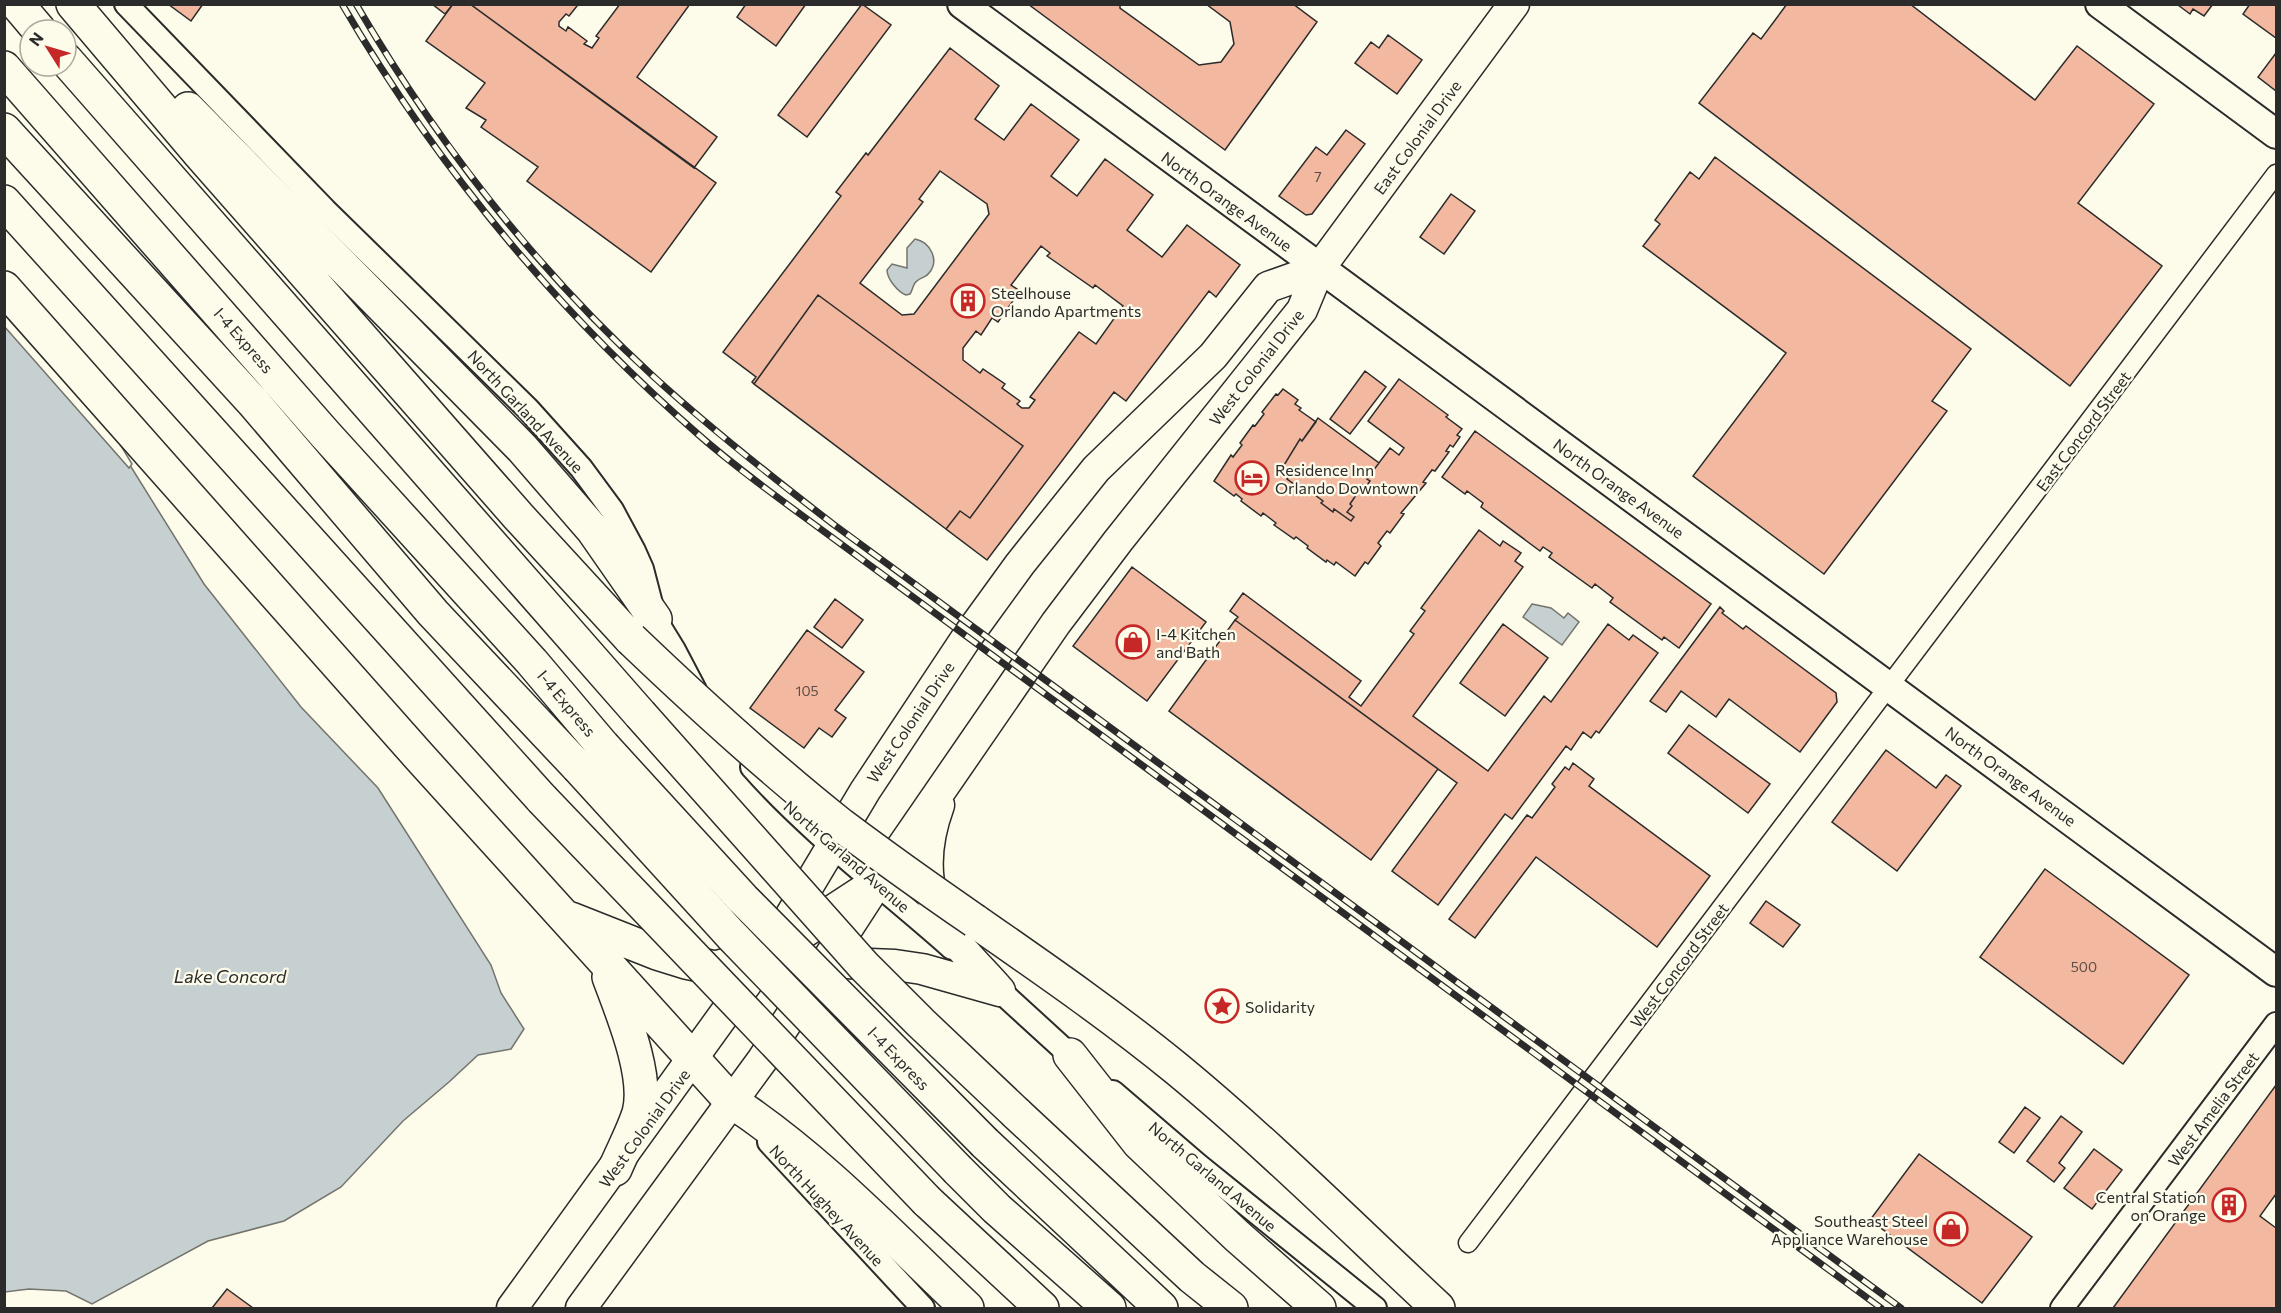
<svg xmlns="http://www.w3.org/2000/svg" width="2281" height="1313" font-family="Commissioner,sans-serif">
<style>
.water{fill:#c7d0d0;stroke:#74746e;stroke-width:1.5}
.pier{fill:#fdfbea;stroke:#74746e;stroke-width:1.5}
.building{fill:#f2b8a0;stroke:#2b2b2b;stroke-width:1.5;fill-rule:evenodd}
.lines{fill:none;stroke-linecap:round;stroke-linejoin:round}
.minor-casing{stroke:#2b2b2b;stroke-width:21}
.tertiary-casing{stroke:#2b2b2b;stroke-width:26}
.primary-casing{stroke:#2b2b2b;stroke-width:32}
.trunk-casing{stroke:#2b2b2b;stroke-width:33}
.motorway-casing{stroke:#2b2b2b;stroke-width:36}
.minor{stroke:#fdfbea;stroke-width:18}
.tertiary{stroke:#fdfbea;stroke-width:22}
.primary{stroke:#fdfbea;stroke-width:28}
.trunk{stroke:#fdfbea;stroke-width:30}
.motorway{stroke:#fdfbea;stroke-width:33}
.rail-casing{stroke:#2b2b2b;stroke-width:7}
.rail{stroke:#fdfbea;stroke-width:4.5;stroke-dasharray:14;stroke-linecap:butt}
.motorway-bridge-casing{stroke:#2b2b2b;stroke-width:36;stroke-linecap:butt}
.motorway-bridge{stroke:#fdfbea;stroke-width:33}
.labels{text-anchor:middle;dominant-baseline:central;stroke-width:4.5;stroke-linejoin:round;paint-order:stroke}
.number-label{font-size:14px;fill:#5d4e48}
.street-label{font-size:16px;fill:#2b2b2b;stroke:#fdfbea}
.poi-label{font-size:16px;fill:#2b2b2b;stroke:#fdfbea;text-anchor:start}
.water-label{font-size:18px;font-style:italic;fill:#2b2b2b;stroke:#fdfbea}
</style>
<rect width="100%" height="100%" fill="#fdfbea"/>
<!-- water -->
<path class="water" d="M915,239C930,242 940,260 929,273C926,278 921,277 917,281C913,283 913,290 910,294L906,295C898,292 887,279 887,270L892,264L907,268V248Z
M4,301L118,446L204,584L301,707L378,788L491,965L501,993L524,1029L511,1049L478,1055L449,1082L403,1121L341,1187L284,1221L208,1241L92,1304L66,1291L29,1289L5,1292Z
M1532,604L1551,608L1564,618L1568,613L1579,622L1562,645L1523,617Z"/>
<!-- pier -->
<path class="pier" d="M5,298L120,444L132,464L129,468L4,326Z"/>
<!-- building -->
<path class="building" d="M168,4H203L191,21Z
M432,4H453L445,14Z
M453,4H470L716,183L651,272L527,181L538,167L481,127L486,120L466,108L485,83L426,41Z
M470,4H575L577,6L569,16L566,14L559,22V26L566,31L568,27L587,41L584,44L592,48L599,38L596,36L620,4H690L637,77L717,137L694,168Z
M746,4H806L776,46L737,17Z
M862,4L891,25L807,137L778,115Z
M1028,4H1120V8L1199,65L1221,62L1234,44L1230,22L1206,4H1293L1317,22L1225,150Z
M1787,4H1910L2035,100L2077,46L2154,104L2078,203L2162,266L2070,386L1699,103L1753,33L1761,39Z
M2213,4L2204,16L2193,9L2190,14L2178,5Z
M2250,4H2276V38L2243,14Z
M1388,35L1422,60L1397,94L1355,63L1371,42L1379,48Z
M950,48L999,86L975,119L1004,140L1031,104L1079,140L1051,176L1077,196L1105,159L1153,195L1127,230L1162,257L1187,225L1240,265L1216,297L1209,291L1126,401L1114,392L987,560L946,529L960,511L970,518L1023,446L818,295L754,384L752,382L756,377L723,352L841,196L836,192L866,153L868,155ZM940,171L987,204L989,214L914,314L902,315L860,283L923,202L919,199ZM1041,246L1050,253L1047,256L1093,288L1095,285L1123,306L1096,344L1079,332L1030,397L1035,400L1029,408H1022L1017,404L1020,401L1002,388L1005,384L983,369L980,373L963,360V348L976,331L981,335L992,318L998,322L1020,291L1011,285Z
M2276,53V91L2258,77Z
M1346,130L1365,144L1312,214L1306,215L1279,196L1316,147L1327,155Z
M1715,157L1971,349L1932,401L1947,411L1824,574L1693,476L1786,353L1643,246L1660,224L1655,220L1690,172L1699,179Z
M1451,194L1475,211L1444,254L1420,237Z
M818,295L1023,446L970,518L960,511L946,529L754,384Z
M1365,371L1386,387L1350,434L1330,419Z
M1399,379L1448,415L1446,417L1462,429L1457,435L1460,437L1453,447L1450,445L1446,451L1449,452L1435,471L1432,470L1423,482L1426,483L1401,513L1404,514L1390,533L1387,531L1378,543L1381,546L1368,564L1365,562L1355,576L1336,562L1334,565L1327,560L1326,562L1307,548L1308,546L1296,537L1294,539L1274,525L1276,523L1263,513L1261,516L1241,501L1242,499L1236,494L1234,496L1214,481L1231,455L1233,457L1242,445L1240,443L1253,425L1255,426L1264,414L1262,412L1276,394L1278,395L1283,389L1298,400L1295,404L1301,408L1299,410L1316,422L1302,441L1300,439L1281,470L1289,476L1287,479L1301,489L1303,486L1323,501L1321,503L1333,512L1334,509L1351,521L1354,517L1347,512L1352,506L1350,504L1363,485L1366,487L1370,481L1367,479L1390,448L1399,455L1404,448L1368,421Z
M1318,418L1379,463L1367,479L1370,481L1366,487L1363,485L1350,504L1352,506L1347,512L1354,517L1351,521L1334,509L1333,512L1321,503L1323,501L1303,486L1301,489L1287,479L1289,476L1281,470L1300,439L1302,441Z
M1475,431L1711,604L1679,648L1664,637L1662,640L1610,602L1613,598L1595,584L1592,588L1549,557L1552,553L1543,547L1540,551L1481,507L1483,503L1467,491L1465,494L1442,477Z
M1479,530L1500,546L1503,541L1521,553L1515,561L1523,567L1413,716L1488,771L1544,696L1551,702L1608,624L1629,640L1633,635L1658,653L1599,733L1596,731L1591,738L1583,732L1571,750L1566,746L1512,819L1505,814L1438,905L1392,871L1457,783L1235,620L1238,617L1230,611L1243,593L1361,681L1349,697L1361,706L1414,634L1410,631L1425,611L1421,608Z
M1132,567L1206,622L1147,701L1073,646Z
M835,599L863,620L842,648L814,627Z
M1720,607L1724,611L1722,613L1743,629L1746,626L1836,693L1837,702L1800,752L1729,699L1716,717L1681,691L1666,712L1650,701Z
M1235,620L1438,769L1371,860L1169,711Z
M1503,624L1548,658L1505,716L1460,683Z
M807,630L864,672L835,710L846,718L832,737L819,728L804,748L750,708Z
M1689,725L1770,784L1748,813L1668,753Z
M1886,750L1936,788L1946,775L1961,786L1897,871L1832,822Z
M1573,763L1594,779L1589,786L1710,876L1657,947L1536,857L1475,938L1449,919L1527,815L1532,818L1555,787L1552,784L1565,767L1569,770Z
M2045,869L2189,975L2123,1064L1980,957Z
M1766,901L1800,925L1783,947L1750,923Z
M2276,1085V1194L2260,1216L2276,1228V1308H2113Z
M2025,1107L2040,1118L2014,1153L1999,1142Z
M2061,1116L2082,1132L2059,1163L2065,1168L2054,1182L2027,1161Z
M2094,1149L2122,1170L2092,1209L2064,1188Z
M1919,1154L2032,1237L1982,1303L1870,1220Z
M227,1289L253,1308H212Z"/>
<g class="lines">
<defs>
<path id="minor" d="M1468,1243L2276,174"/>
<path id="tertiary" d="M126,4L325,210L528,409L581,468L612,510L634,551L642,569L655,619L674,650L695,690
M752,767C812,835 885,888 952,948
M988,980L1081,1065
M1113,1092L1198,1165L1375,1308
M769,1142L923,1308
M2062,1308L2276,1024"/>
<path id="primary" d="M962,4L2276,972
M2100,4L2276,134"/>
<path id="trunk" d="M939,805C924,846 922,890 946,928C959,949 984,972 1000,991
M845,963L895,965L922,969L1000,991
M512,1308L767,955L865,791L967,637L1020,564L1096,469L1213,356L1268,287L1319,269
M581,1308L763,1059L877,883L1056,623L1118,541L1302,310L1319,269L1514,4"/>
<path id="motorway" d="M17,4L39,30
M73,4L200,154L518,516L631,639
M66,60L640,714
M4,68L325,434L532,662L603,746
M188,109L522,448L593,530L655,619
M4,130L253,402L433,613L578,767
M4,202L542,799
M4,288L417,754L731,1101C819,1159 891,1236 967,1308
M571,919L657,953L686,962L715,968L767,955L877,883
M975,921C1044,969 1112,1016 1177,1069C1268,1144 1352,1228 1438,1308
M609,977C622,1012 649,1076 639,1113C633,1132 623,1150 615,1169
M1070,1055L1139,1143L1237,1236L1319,1308
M1016,1113L1192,1277L1231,1308
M985,1143L1161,1308
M958,1170L997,1209L1109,1308
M927,1201L1042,1308"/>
</defs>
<!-- minor casing -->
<use href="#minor" class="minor-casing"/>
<!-- tertiary casing -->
<use href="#tertiary" class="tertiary-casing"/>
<!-- primary casing -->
<use href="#primary" class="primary-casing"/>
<!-- trunk casing -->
<use href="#trunk" class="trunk-casing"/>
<!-- motorway casing -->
<use href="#motorway" class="motorway-casing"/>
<!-- minor -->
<use href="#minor" class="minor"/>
<!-- tertiary -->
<use href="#tertiary" class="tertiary"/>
<!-- primary -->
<use href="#primary" class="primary"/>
<!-- trunk -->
<use href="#trunk" class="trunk"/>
<!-- motorway -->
<use href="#motorway" class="motorway"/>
<defs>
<path id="rail" d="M342,4C437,167 558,312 700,436C740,471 784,502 826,533L1881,1308
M356,4C436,141 537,270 654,377C711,429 772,477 833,524L1901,1308"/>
</defs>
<!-- rail casing -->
<use href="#rail" class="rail-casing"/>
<!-- rail -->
<use href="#rail" class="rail"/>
<defs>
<path id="motorway-bridge" d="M631,639C699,704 768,767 841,825C885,858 930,890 975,921
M640,714L864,966L921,1023L1016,1113
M603,746L743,899L985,1143
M578,767L731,935L958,1170
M542,799L927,1201"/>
</defs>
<!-- motorway-bridge casing -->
<use href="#motorway-bridge" class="motorway-bridge-casing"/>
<!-- motorway-bridge -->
<use href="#motorway-bridge" class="motorway-bridge"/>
</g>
<!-- icons -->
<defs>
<symbol id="building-ring" viewBox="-11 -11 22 22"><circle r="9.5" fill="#fdfbea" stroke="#c62828" stroke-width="1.5"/><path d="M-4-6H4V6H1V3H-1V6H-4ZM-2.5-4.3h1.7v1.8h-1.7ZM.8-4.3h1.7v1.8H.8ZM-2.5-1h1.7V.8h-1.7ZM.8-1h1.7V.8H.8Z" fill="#c62828"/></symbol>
<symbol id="hotel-ring" viewBox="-11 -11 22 22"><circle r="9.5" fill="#fdfbea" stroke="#c62828" stroke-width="1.5"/><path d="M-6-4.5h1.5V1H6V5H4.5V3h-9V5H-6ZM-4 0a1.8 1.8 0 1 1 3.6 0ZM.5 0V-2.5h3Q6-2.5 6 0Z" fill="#c62828"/></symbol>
<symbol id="shop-ring" viewBox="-11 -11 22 22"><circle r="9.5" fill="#fdfbea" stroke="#c62828" stroke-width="1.5"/><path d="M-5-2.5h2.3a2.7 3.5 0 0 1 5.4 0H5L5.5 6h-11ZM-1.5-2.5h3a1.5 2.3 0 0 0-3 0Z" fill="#c62828"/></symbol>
<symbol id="sight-ring" viewBox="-11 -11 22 22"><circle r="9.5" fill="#fdfbea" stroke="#c62828" stroke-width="1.5"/><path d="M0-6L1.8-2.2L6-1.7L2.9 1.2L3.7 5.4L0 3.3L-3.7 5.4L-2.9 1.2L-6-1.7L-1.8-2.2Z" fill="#c62828"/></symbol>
</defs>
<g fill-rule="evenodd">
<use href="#building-ring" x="949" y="282" width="38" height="38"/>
<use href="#hotel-ring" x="1233" y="459" width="38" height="38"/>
<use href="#shop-ring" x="1114" y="623" width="38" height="38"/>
<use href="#sight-ring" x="1203" y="987" width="38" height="38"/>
<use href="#building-ring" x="2210" y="1186" width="38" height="38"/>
<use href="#shop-ring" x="1932" y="1210" width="38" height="38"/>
</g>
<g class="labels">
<!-- number labels -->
<g class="number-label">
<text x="1318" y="176">7</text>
<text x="807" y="690">105</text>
<text x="2084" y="966">500</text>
</g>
<!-- street labels -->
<g class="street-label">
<text transform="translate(1417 137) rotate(-54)">East Colonial Drive</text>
<text transform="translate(1227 201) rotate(36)">North Orange Avenue</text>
<text transform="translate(244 340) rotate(49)">I-4 Express</text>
<text transform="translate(1256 367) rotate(-52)">West Colonial Drive</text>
<text transform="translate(526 411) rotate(47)">North Garland Avenue</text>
<text transform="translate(2083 431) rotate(-53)">East Concord Street</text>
<text transform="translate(1619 488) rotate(36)">North Orange Avenue</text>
<text transform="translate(567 703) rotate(50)">I-4 Express</text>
<text transform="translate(910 722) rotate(-56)">West Colonial Drive</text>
<text transform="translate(2011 776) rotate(36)">North Orange Avenue</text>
<text transform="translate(847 856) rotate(41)">North Garland Avenue</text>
<text transform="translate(1679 965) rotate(-53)">West Concord Street</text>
<text transform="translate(899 1058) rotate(46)">I-4 Express</text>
<text transform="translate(2213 1109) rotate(-53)">West Amelia Street</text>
<text transform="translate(644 1128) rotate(-54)">West Colonial Drive</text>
<text transform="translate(1213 1176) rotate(40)">North Garland Avenue</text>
<text transform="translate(827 1205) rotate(47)">North Hughey Avenue</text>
</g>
<!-- poi labels -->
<g class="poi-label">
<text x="991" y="292">Steelhouse<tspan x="991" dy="18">Orlando Apartments</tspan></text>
<text x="1275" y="469">Residence Inn<tspan x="1275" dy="18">Orlando Downtown</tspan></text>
<text x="1156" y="633">I-4 Kitchen<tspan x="1156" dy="18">and Bath</tspan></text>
<text x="1245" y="1006">Solidarity</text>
<text x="2206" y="1196" text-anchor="end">Central Station<tspan x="2206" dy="18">on Orange</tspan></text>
<text x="1928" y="1220" text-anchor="end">Southeast Steel<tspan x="1928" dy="18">Appliance Warehouse</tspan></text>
</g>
<!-- water labels -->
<g class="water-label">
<text x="230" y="976">Lake Concord</text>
</g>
</g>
<!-- border -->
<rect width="2281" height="1313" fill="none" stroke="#2b2b2b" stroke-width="12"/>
<!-- north arrow -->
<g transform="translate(48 48) rotate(307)"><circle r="28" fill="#fdfbea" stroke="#a9a89e" stroke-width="1.5"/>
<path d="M0-4.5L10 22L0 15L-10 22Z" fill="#c62828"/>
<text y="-9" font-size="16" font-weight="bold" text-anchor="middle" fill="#2b2b2b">N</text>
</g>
</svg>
